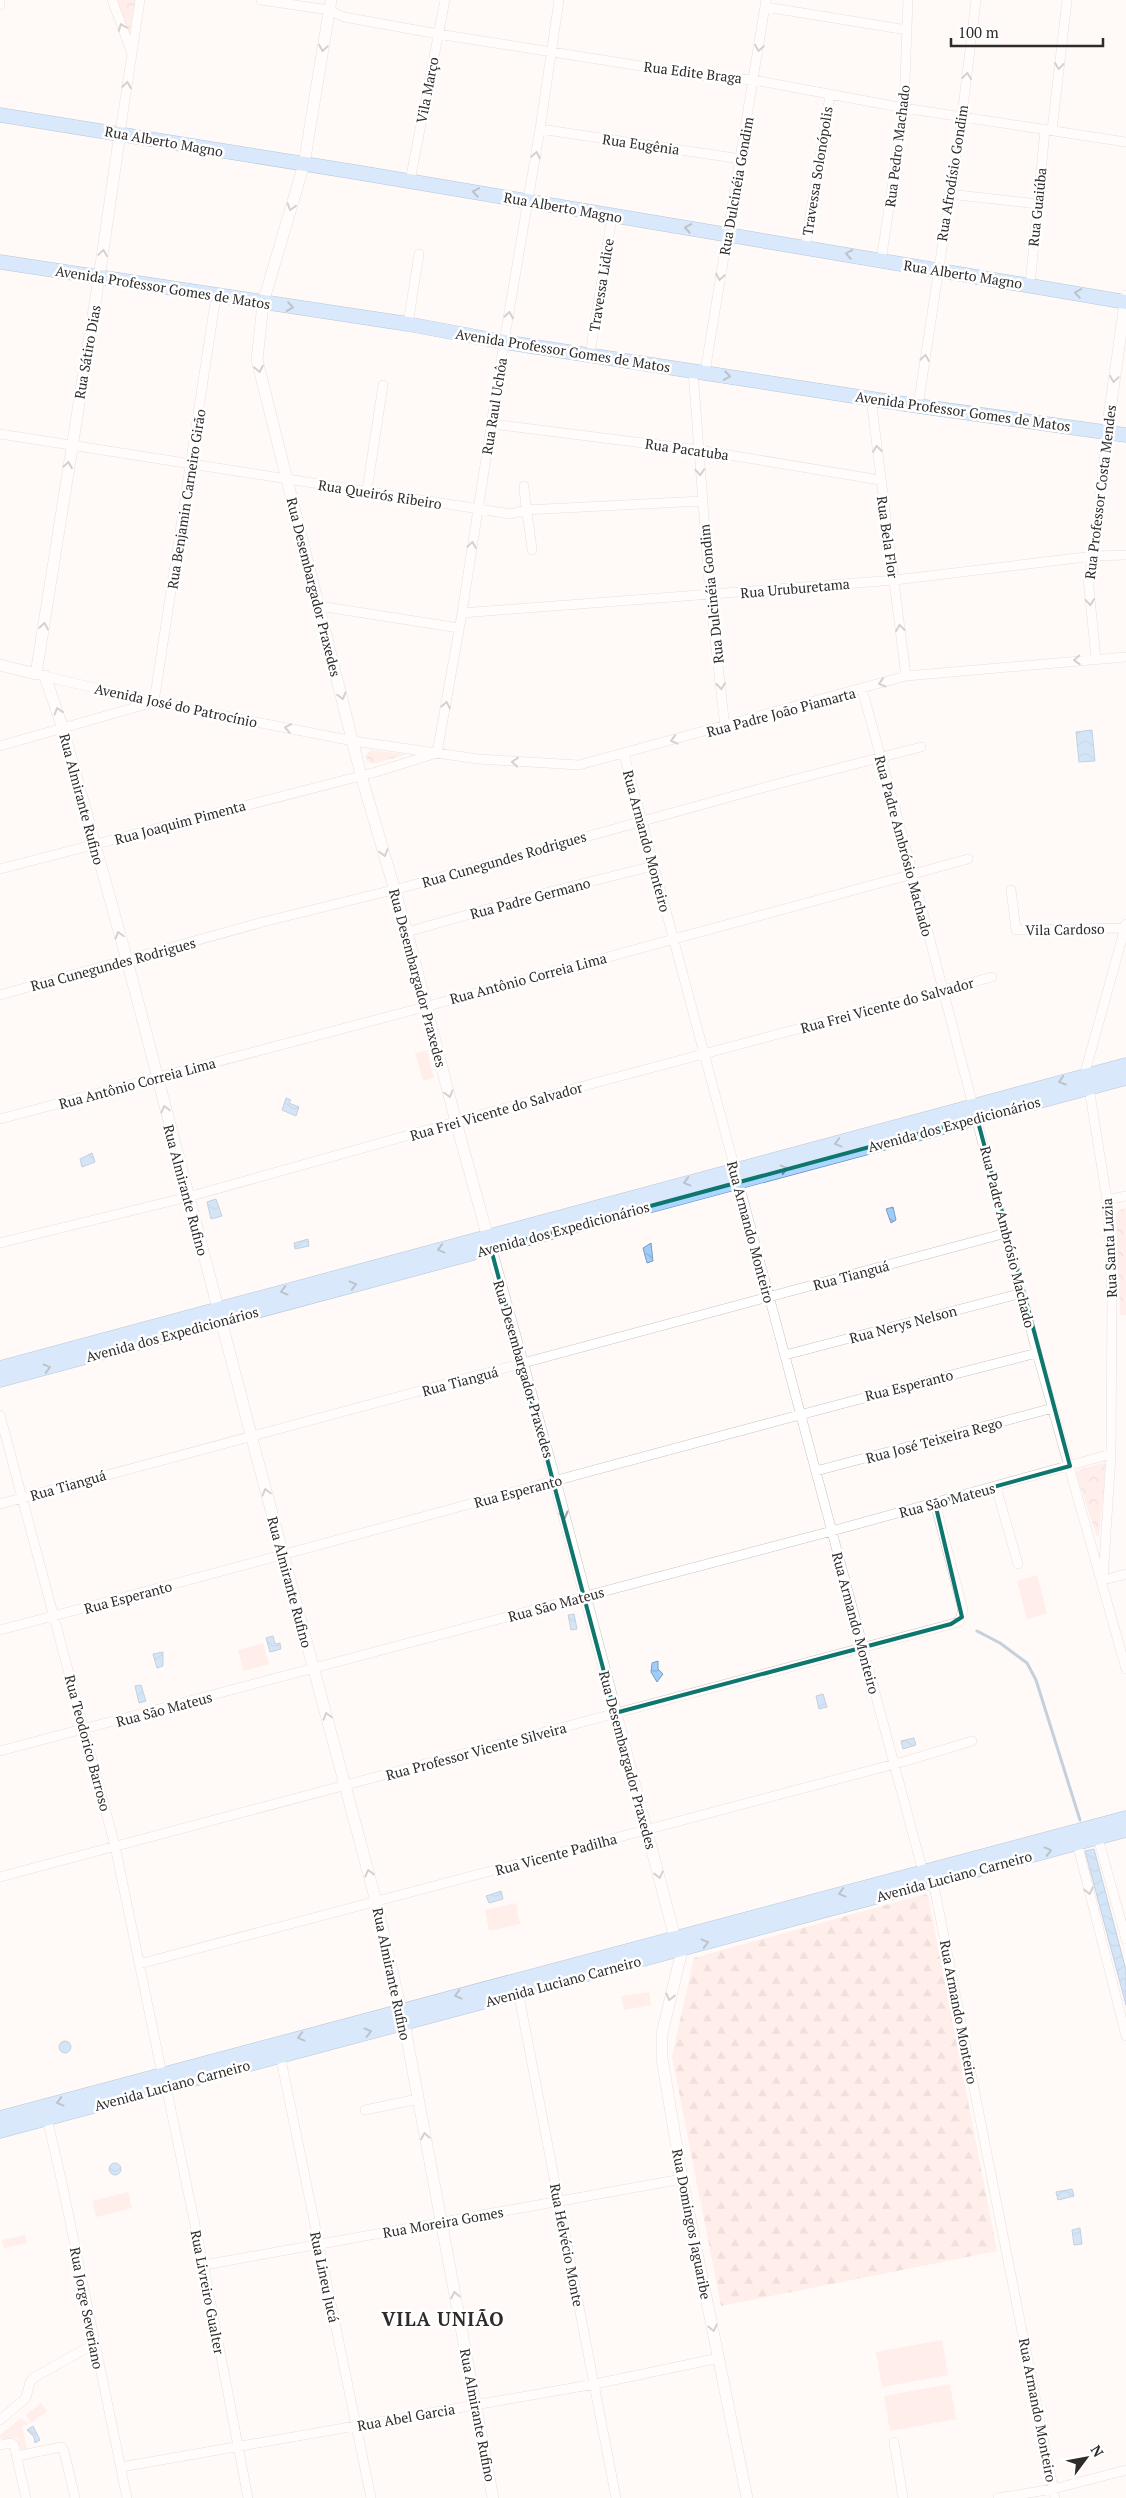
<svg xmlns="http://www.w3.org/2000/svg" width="1126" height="2498" font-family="'PT Serif',serif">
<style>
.green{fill:#fedfd8}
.forest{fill:url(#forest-firs)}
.park{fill:url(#park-crowns)}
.water{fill:url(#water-waves);stroke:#7d9dbb}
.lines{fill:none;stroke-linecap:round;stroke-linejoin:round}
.stream{stroke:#7d9dbb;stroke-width:3}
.minor-casing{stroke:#c8c2c0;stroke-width:10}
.tertiary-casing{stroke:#c8c2c0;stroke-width:12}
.primary-casing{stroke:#5a89b5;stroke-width:15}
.minor{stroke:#fff;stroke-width:9}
.tertiary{stroke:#fff;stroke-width:11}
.primary{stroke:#aad6ff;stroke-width:14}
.oneway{stroke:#a1a0a0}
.oneway2{stroke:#6c8195}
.marked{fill:none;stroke:#0f766e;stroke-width:4;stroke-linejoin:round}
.labels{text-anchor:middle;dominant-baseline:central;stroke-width:5;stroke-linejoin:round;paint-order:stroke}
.street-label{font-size:14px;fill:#2e2c2b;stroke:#fff}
.district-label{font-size:19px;font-weight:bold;letter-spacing:1px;fill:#302b2a;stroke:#fff}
</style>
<defs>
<pattern id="forest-firs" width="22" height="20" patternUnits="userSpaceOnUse" patternTransform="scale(1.25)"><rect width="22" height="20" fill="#fedfd8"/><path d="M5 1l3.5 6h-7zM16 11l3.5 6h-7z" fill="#dac0ba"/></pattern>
<pattern id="park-crowns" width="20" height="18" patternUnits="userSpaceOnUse" patternTransform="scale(1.25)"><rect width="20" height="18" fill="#fedfd8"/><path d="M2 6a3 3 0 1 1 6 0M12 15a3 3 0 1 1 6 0" fill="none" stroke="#dac0ba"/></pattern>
<pattern id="water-waves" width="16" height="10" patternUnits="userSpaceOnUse" patternTransform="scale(1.25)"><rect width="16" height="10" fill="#9fcdf9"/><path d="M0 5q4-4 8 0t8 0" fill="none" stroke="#89b0d6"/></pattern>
</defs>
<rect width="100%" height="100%" fill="#fffaf8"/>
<!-- green -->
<path class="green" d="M427,1050L434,1078L423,1081L415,1053Z
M1037,1575L1047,1613L1027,1619L1017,1581Z
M263,1643L269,1664L244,1671L238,1650Z
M516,1903L520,1924L489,1931L485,1910Z
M649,1992L651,2005L624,2010L621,1996Z
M128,2192L132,2208L96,2217L92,2201Z
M25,2235L27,2243L4,2248L2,2240Z
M942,2340L948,2375L882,2387L876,2352Z
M950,2384L956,2419L890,2431L884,2396Z
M41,2403L47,2411L31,2423L26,2415Z
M21,2418L29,2424L22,2426L27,2449L21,2450L17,2437L5,2440L0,2438V2435Z"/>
<!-- forest -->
<path class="forest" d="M925,1894L928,1896L997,2251L721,2306L672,2056L694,1958Z"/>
<!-- park -->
<path class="park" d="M116,0H135L129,37Z
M370,750L404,754V755L373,764L367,761L366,756Z
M1126,1208V1315H1120L1116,1214L1119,1210Z
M1104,1463L1106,1466L1099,1536L1097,1537L1076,1473L1078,1470Z"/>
<!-- water -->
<path class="water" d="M1092,730L1095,761L1079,762L1076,732Z
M286,1098L291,1100L289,1103L299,1107L296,1116L282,1110Z
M92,1153L95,1162L82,1167L80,1159Z
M216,1199L222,1216L211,1219L207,1202Z
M893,1207L896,1220L891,1223L886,1209Z
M308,1239L309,1246L295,1249L294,1243Z
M651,1243L653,1261L647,1263L643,1248Z
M574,1614L577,1629L571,1630L568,1615Z
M273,1636L275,1644L280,1643L281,1649L270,1652L266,1638Z
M163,1652V1666L157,1668L153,1654Z
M658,1661V1669L663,1674L657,1682L651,1672L652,1663Z
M141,1685L146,1701L139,1703L135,1686Z
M823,1694L827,1707L819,1709L816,1696Z
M914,1738L916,1745L903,1749L901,1741Z
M1094,1849L1126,1970V2005L1085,1851Z
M501,1891L503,1899L489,1903L486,1896Z
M59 2047a6 6 0 1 1 12 0a6 6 0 1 1-12 0Z
M109 2169a6 6 0 1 1 12 0a6 6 0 1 1-12 0Z
M1072,2189L1074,2196L1058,2200L1056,2192Z
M1080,2228L1082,2244L1074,2245L1072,2230Z
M33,2426L40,2440L35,2443L34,2437L27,2430Z"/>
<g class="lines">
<!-- stream -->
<path class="stream" d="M977,1631L1000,1643L1027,1663L1036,1680L1080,1820"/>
<defs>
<path id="minor" d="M112,0L132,53
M261,0L329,10L344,17L438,34L704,76L754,80L904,108L1126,142
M0,5V0
M766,7L907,30
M540,129L741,159
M1052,130L1067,0
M120,133L140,0
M410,181L445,0
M949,194L1038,204
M805,247L830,95
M881,261L904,108L908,0
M1030,285L1045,130
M408,324L419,254
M590,354L612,216
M693,371L710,595L725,727
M705,372L766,0
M871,399L906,676
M918,406L962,116L976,0
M492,424L699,450L880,480
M0,434L511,514L525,510L702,501
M524,486C525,508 530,528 532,550
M367,490L383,385
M319,606L459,628
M462,613L895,580L1094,556L1126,555
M1096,659L1088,578L1094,556L1107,432
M40,675L154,702L353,741L478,759L579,765L906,676L1126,657
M862,689L913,874L1037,1353L1126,1669
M0,746L154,702L216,296
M624,754L923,1872L933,1881L1055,2498
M0,869L376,772L437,753L462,613L504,342L540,129L559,0
M1011,890L1016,930L1124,928
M1126,924L1086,1069L1107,1200L1112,1296L1111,1454L1103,1580L1126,1574
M407,932L533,896L653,866
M0,995L263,922L405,887L762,788L921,747
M0,1119L417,1009L968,859
M1107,1200L1126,1196
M0,1243L188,1197L591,1084L992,977
M785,1355L1022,1293
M0,1415L115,1846L162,2074
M816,1471L1053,1408
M996,1487L1018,1564
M0,1504L1006,1233
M0,1630C346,1540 690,1441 1037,1353
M0,1751L832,1531L1111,1454
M1098,1838L1126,1939
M1077,1843L1126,2036
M0,1877L959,1622L963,1610L935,1503
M139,1964L906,1761L972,1741
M518,1991L616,2498
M280,2055L371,2498
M166,2086L205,2273L248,2498
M365,2110L418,2099
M47,2118L62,2183L127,2498
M204,2265L682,2179
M0,2420L26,2398L30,2382L35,2377L94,2344
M894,2442L903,2498
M0,2445L11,2443L14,2445L26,2498
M17,2456L61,2447L64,2451L75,2498
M121,2467L595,2384L719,2358
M998,2498L1053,2489L1126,2470"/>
<path id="tertiary" d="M331,0L304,164L263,303L257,360L361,775L407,932L456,1122L555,1481L675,1938L682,1950L662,2034V2058L682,2179L747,2498
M1107,432L1126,296
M0,665L36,674L99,278L120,133
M45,676L63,729L127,960L255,1450L376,1901L404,2023L493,2498"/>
<path id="primary" d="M0,115L355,172L1126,302
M0,262L408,324L504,342L918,406L1126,435
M0,1368L1126,1065
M0,1380L1126,1078
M0,2118L1126,1818
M0,2131L1126,1830"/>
</defs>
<!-- minor casing -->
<use href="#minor" class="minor-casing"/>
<!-- tertiary casing -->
<use href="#tertiary" class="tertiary-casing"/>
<!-- primary casing -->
<use href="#primary" class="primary-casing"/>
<!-- minor -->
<use href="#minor" class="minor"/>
<!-- tertiary -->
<use href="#tertiary" class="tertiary"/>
<!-- primary -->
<use href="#primary" class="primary"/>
</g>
<!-- one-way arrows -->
<defs><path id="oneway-chevron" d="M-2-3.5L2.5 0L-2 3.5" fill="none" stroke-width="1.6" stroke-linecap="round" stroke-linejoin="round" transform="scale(1.25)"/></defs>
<g class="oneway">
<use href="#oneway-chevron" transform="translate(122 27) rotate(-111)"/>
<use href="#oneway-chevron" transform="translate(323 48) rotate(99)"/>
<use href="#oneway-chevron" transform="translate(759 48) rotate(99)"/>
<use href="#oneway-chevron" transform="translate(1059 66) rotate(97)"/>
<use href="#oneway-chevron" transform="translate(967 76) rotate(-83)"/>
<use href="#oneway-chevron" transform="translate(127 85) rotate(-81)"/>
<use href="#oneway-chevron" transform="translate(536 155) rotate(-80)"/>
<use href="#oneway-chevron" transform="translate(291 207) rotate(107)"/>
<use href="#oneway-chevron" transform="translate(103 253) rotate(-82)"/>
<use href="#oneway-chevron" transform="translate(720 277) rotate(99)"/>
<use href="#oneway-chevron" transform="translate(509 315) rotate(-81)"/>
<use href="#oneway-chevron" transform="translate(925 358) rotate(-82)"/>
<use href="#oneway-chevron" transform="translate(259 369) rotate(79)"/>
<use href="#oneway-chevron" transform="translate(1114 379) rotate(98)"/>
<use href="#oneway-chevron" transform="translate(877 449) rotate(-97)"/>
<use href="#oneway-chevron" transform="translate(68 465) rotate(-81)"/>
<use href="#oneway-chevron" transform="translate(700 472) rotate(86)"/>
<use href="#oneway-chevron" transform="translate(472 545) rotate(-82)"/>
<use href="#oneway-chevron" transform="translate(1090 602) rotate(85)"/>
<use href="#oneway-chevron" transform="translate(44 626) rotate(-81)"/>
<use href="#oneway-chevron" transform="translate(900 628) rotate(-97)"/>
<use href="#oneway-chevron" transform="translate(1077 660) rotate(177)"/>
<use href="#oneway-chevron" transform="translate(882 683) rotate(163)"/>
<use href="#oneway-chevron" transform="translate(721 686) rotate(84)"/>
<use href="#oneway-chevron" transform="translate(342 696) rotate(75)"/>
<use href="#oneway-chevron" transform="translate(446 705) rotate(-80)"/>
<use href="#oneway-chevron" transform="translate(58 711) rotate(-107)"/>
<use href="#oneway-chevron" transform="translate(288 728) rotate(-169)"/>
<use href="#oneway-chevron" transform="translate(674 740) rotate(165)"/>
<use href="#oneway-chevron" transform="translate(515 762) rotate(-175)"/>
<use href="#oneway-chevron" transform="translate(384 853) rotate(74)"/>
<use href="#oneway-chevron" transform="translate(119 935) rotate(-106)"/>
<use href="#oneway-chevron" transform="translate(449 1094) rotate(75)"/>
<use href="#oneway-chevron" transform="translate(165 1109) rotate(-105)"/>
<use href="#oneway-chevron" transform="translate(266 1492) rotate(-105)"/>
<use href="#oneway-chevron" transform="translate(564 1515) rotate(76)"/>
<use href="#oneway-chevron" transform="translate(327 1716) rotate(-106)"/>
<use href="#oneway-chevron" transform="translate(369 1873) rotate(-104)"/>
<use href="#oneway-chevron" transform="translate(659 1875) rotate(76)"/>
<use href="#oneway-chevron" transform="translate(1089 1891) rotate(76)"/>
<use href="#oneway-chevron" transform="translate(670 1997) rotate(104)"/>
<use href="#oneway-chevron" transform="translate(425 2136) rotate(-100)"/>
<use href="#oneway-chevron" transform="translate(455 2295) rotate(-101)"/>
<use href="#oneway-chevron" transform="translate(713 2328) rotate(78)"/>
</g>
<g class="oneway2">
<use href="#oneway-chevron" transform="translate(476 192) rotate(-170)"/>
<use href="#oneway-chevron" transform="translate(688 228) rotate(-170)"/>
<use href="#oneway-chevron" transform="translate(849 254) rotate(-169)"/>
<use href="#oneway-chevron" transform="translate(1078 293) rotate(-170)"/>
<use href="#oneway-chevron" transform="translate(290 307) rotate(8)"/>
<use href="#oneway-chevron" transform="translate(727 376) rotate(9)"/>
<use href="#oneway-chevron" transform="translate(1062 1081) rotate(164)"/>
<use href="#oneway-chevron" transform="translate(838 1143) rotate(165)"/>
<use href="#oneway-chevron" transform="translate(784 1169) rotate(-15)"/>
<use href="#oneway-chevron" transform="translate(687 1182) rotate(165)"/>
<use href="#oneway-chevron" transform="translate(441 1249) rotate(165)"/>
<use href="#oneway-chevron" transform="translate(353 1285) rotate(-15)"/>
<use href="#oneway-chevron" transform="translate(284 1291) rotate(165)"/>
<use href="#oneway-chevron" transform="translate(47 1368) rotate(-15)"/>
<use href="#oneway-chevron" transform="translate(1048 1851) rotate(-15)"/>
<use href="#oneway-chevron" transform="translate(842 1893) rotate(165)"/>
<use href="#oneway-chevron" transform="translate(705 1943) rotate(-15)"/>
<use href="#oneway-chevron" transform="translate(458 1995) rotate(166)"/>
<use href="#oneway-chevron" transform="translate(368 2032) rotate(-14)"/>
<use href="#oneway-chevron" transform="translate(301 2037) rotate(165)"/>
<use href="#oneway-chevron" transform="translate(60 2102) rotate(165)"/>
</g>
<!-- marked area -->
<path d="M0 0H1126V2498H0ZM977,1118L1070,1466L935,1503L962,1617L951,1624L615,1713L491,1249Z" fill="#fffaf8" fill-opacity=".55" fill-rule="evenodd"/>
<path class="marked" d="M977,1118L1070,1466L935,1503L962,1617L951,1624L615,1713L491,1249Z"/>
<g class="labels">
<!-- street labels -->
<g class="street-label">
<text transform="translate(693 72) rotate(7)">Rua Edite Braga</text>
<text transform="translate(427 90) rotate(-79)">Vila Março</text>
<text transform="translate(164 141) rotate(10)">Rua Alberto Magno</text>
<text transform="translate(641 144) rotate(8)">Rua Eugênia</text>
<text transform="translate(897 146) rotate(-83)">Rua Pedro Machado</text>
<text transform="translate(817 171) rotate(-81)">Travessa Solonópolis</text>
<text transform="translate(952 173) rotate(-81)">Rua Afrodísio Gondim</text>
<text transform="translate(736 186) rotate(-80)">Rua Dulcinéia Gondim</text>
<text transform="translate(563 207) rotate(10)">Rua Alberto Magno</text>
<text transform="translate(1037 207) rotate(-84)">Rua Guaiúba</text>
<text transform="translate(963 274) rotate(9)">Rua Alberto Magno</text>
<text transform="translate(601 285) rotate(-81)">Travessa Lidice</text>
<text transform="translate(163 287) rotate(9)">Avenida Professor Gomes de Matos</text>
<text transform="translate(563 350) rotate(9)">Avenida Professor Gomes de Matos</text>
<text transform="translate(87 352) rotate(-80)">Rua Sátiro Dias</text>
<text transform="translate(494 406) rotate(-81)">Rua Raul Uchôa</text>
<text transform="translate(963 411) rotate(8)">Avenida Professor Gomes de Matos</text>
<text transform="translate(687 449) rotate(8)">Rua Pacatuba</text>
<text transform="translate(1100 492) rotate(-83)">Rua Professor Costa Mendes</text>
<text transform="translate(380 494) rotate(9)">Rua Queirós Ribeiro</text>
<text transform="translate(186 499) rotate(-81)">Rua Benjamin Carneiro Girão</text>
<text transform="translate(888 537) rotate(82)">Rua Bela Flor</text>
<text transform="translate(314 587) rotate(76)">Rua Desembargador Praxedes</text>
<text transform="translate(795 588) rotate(-5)">Rua Uruburetama</text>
<text transform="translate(711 594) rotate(-96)">Rua Dulcinéia Gondim</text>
<text transform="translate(176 705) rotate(12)">Avenida José do Patrocínio</text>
<text transform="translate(781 712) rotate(-15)">Rua Padre João Piamarta</text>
<text transform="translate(82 799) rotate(75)">Rua Almirante Rufino</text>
<text transform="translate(180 822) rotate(-15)">Rua Joaquim Pimenta</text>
<text transform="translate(647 841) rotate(75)">Rua Armando Monteiro</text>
<text transform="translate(904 846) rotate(75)">Rua Padre Ambrósio Machado</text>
<text transform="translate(504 859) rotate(-16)">Rua Cunegundes Rodrigues</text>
<text transform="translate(530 898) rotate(-15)">Rua Padre Germano</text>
<text transform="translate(1065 929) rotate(-1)">Vila Cardoso</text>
<text transform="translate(113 964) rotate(-15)">Rua Cunegundes Rodrigues</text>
<text transform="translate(418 978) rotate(75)">Rua Desembargador Praxedes</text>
<text transform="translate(528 978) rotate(-15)">Rua Antônio Correia Lima</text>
<text transform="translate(887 1005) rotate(-15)">Rua Frei Vicente do Salvador</text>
<text transform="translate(137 1083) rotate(-15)">Rua Antônio Correia Lima</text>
<text transform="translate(496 1111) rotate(-16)">Rua Frei Vicente do Salvador</text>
<text transform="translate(954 1124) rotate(-15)">Avenida dos Expedicionários</text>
<text transform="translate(186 1190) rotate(75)">Rua Almirante Rufino</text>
<text transform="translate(563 1229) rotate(-15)">Avenida dos Expedicionários</text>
<text transform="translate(751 1232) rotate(75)">Rua Armando Monteiro</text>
<text transform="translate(1008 1237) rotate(76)">Rua Padre Ambrósio Machado</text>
<text transform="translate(1109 1248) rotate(-93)">Rua Santa Luzia</text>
<text transform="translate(851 1275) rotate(-15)">Rua Tianguá</text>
<text transform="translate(903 1324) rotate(-15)">Rua Nerys Nelson</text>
<text transform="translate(172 1334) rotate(-15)">Avenida dos Expedicionários</text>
<text transform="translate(524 1369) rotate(74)">Rua Desembargador Praxedes</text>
<text transform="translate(460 1381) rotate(-15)">Rua Tianguá</text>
<text transform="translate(909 1385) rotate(-14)">Rua Esperanto</text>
<text transform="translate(934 1440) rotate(-15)">Rua José Teixeira Rego</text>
<text transform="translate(68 1485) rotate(-16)">Rua Tianguá</text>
<text transform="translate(518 1491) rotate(-15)">Rua Esperanto</text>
<text transform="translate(947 1500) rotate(-15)">Rua São Mateus</text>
<text transform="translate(290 1582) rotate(75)">Rua Almirante Rufino</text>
<text transform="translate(128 1597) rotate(-15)">Rua Esperanto</text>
<text transform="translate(556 1604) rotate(-15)">Rua São Mateus</text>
<text transform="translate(856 1623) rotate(75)">Rua Armando Monteiro</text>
<text transform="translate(164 1709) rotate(-15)">Rua São Mateus</text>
<text transform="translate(88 1743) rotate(75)">Rua Teodorico Barroso</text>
<text transform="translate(476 1751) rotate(-15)">Rua Professor Vicente Silveira</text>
<text transform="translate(628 1760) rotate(75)">Rua Desembargador Praxedes</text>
<text transform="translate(556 1854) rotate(-15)">Rua Vicente Padilha</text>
<text transform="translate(954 1876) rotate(-15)">Avenida Luciano Carneiro</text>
<text transform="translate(392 1974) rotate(78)">Rua Almirante Rufino</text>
<text transform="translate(563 1981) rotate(-15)">Avenida Luciano Carneiro</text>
<text transform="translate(959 2012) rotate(79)">Rua Armando Monteiro</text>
<text transform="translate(172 2085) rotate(-15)">Avenida Luciano Carneiro</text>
<text transform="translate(443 2222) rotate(-10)">Rua Moreira Gomes</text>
<text transform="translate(692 2224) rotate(79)">Rua Domingos Jaguaribe</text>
<text transform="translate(567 2245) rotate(79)">Rua Helvécio Monte</text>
<text transform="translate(325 2277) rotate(78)">Rua Lineu Jucá</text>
<text transform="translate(208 2292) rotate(79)">Rua Livreiro Gualter</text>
<text transform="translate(87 2308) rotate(79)">Rua Jorge Severiano</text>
<text transform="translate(1038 2410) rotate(79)">Rua Armando Monteiro</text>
<text transform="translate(478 2415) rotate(79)">Rua Almirante Rufino</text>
<text transform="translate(406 2417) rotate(-10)">Rua Abel Garcia</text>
</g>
<!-- district labels -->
<g class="district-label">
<text x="443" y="2318">VILA UNIÃO</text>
</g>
</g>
<!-- north arrow -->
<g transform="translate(1086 2458) rotate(58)" stroke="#ffffff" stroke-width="4" paint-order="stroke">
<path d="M0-4L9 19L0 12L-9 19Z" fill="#2e2c2b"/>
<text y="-8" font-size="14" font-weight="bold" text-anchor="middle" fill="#2e2c2b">N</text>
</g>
<!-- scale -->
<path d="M951 38v8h152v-8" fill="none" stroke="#2e2c2b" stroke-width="2.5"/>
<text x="958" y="38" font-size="15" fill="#2e2c2b" stroke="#ffffff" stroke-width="4" paint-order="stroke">100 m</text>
</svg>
